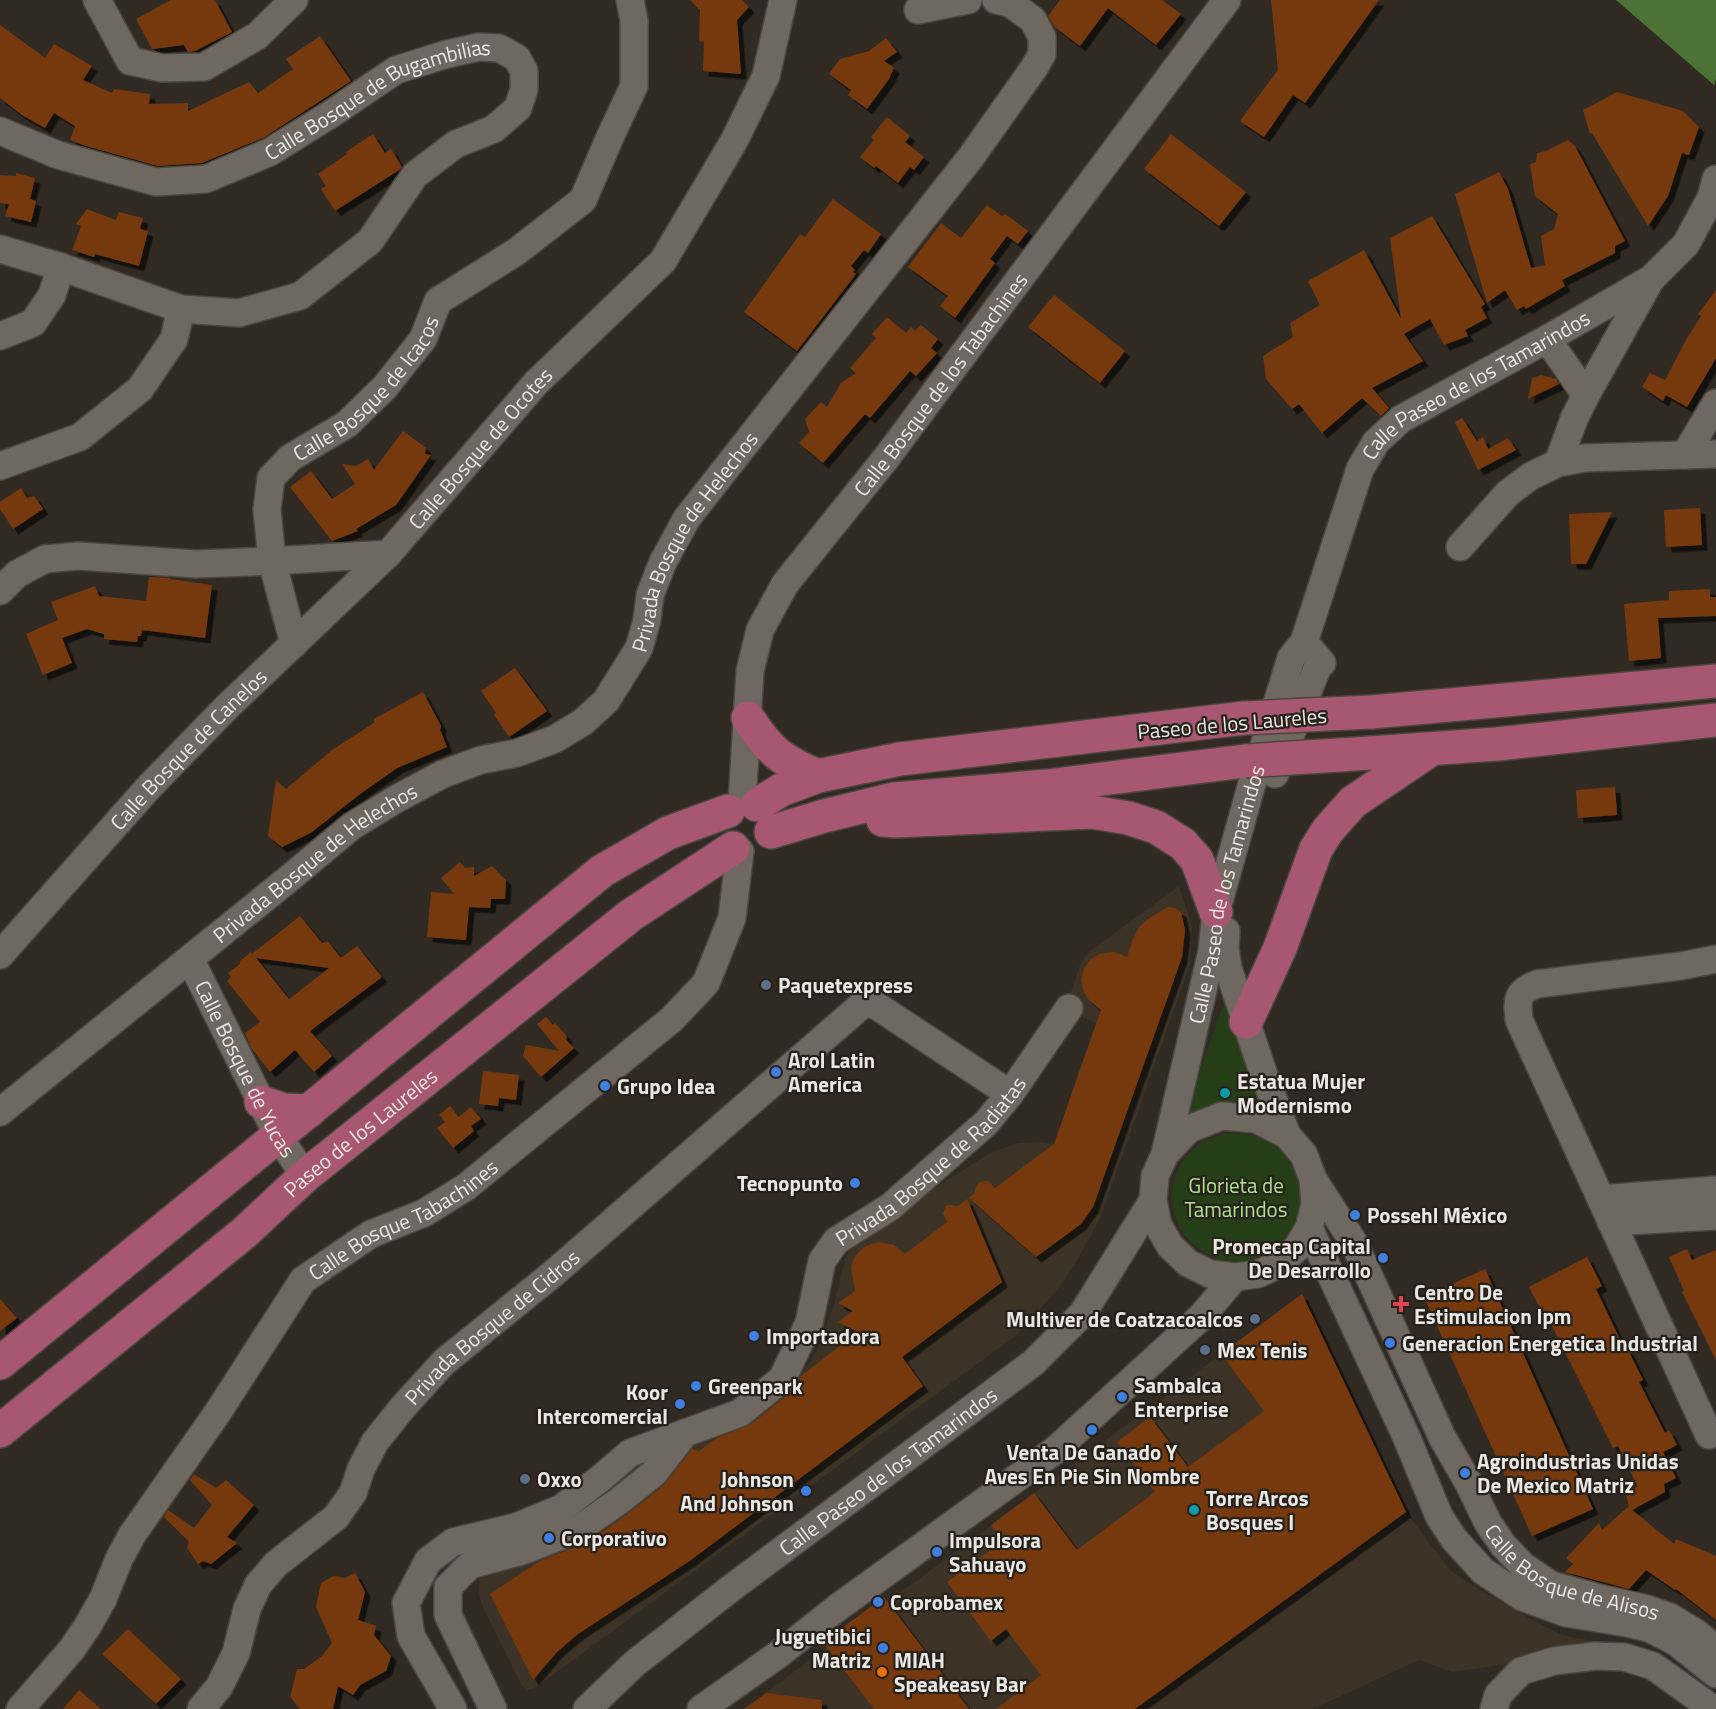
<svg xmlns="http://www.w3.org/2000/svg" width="1716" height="1709" font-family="'Titillium Web',sans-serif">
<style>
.built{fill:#3c3226}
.green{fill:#263e18}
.forest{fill:#4c7235}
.building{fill:#763910;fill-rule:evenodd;filter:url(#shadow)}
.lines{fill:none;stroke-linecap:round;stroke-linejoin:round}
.minor-casing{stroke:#4b4640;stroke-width:30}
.major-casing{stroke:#4b4640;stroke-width:36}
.minor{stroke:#6f6860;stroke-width:27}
.major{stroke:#a75771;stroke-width:33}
.major-bridge-casing{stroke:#4b4640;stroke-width:36;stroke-linecap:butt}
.major-bridge{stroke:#a75771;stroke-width:33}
.service-dot{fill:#5c6f8a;stroke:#26211a;stroke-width:2}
.shop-dot{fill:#3f7fe0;stroke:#26211a;stroke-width:2}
.culture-dot{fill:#0f9aa8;stroke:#26211a;stroke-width:2}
.health-dot{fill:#e0444e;stroke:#26211a;stroke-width:2}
.food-dot{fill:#e8710a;stroke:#26211a;stroke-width:2}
.labels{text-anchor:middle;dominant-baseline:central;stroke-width:4.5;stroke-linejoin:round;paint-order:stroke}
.street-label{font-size:21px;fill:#ebe7e3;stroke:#26211a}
.poi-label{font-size:21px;font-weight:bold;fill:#ebe7e3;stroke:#26211a;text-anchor:start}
.park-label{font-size:21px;fill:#aae38c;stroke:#26211a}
</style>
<defs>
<filter id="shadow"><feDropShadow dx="5.5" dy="5.5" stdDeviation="0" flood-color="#0009"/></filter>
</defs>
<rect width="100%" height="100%" fill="#302a23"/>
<!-- built -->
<path class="built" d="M1179,886L1192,926L1190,965L1100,1219L1080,1255L1063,1283L1018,1334L535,1688L528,1690L522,1686L481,1603L478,1587L482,1573L526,1555L646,1472L796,1379L812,1360L820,1342L833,1309L846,1257L851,1248L863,1233L990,1153L1019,1143L1037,1142L1054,1144L1096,1023L1065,1010L1081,962L1090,951Z
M1302,1294L1406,1512L1450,1570L1475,1587L1532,1620L1562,1635L1610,1645L1550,1658L1452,1672L1419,1660L1313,1709H744Z"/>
<!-- green -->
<path class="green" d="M1230,985L1265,1107L1185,1114Z
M1172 1197a64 64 0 1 1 128 0a64 64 0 1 1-128 0Z"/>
<!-- forest -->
<path class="forest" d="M1616,0H1716V79L1714,85Z"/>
<!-- building -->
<path class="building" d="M171,0H215L232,32L195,51L188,52L184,45L152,49L136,19Z
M690,0H742L749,7L737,20L741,74L703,71L704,42L699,41L700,10Z
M1060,0H1162L1181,14L1156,45L1108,8L1080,46L1055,27L1048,16Z
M1271,0H1379L1305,103L1293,95L1264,137L1240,121L1278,70Z
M0,25L45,58L54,44L92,66L83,80L112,93L114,89L150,94L149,104L188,103V111L249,82L258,93L293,69L286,59L320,36L351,81L263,138L202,163L158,166L86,146L70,140L75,126L54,113L45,128L22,115L0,98Z
M886,38L897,52L884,61L894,68L889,79L867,109L848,95L851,90L829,74L840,59L869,51Z
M1617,92L1683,111L1699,127L1689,155L1682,153L1668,196L1648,226L1592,133L1590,134L1583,110Z
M887,117L910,136L905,142L924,157L914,170L910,167L898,183L876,166L874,168L860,157L874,140L871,137Z
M373,134L385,153L391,149L402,167L399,170L335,211L321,189L326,186L318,174L347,154L346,152Z
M1171,134L1246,192L1219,226L1144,169Z
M1568,140L1575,146L1625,241L1615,246V253L1562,280L1565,286L1526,309L1524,306L1517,310L1505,290L1487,303L1455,194L1499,172L1508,189L1531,268L1545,265L1541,236L1554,229L1558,214L1535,196L1530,164L1536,162L1537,153L1546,151Z
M16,173L35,178L30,199L36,201L31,222L5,216L9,204L0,203V175L16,176Z
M833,199L881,234L868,253L864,250L851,266L855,270L853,272L856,274L797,351L744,312L800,234L805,237Z
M987,205L1002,216L1005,214L1028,231L1018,244L1007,236L990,259L995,263L955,318L940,306L948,296L908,267L941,223L961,238Z
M87,209L116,220L119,212L143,218L140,229L148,231L139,266L95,254L94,257L72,250L81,226L76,224Z
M1432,216L1485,304L1481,307L1487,318L1465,330L1468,336L1444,345L1430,319L1404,334L1423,361L1372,388L1389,408L1381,416L1362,398L1322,433L1299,404L1292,409L1266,379L1263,356L1293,337L1290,323L1320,305L1308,281L1364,250L1401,319L1390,238Z
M1716,290V358L1687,407L1666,395L1663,401L1642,387L1650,373L1665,380L1686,340L1701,316L1698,314Z
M1054,295L1125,351L1100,383L1028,327Z
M887,317L906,333L911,327L915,331L921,325L938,339L931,348L937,353L916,376L910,371L870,418L865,414L823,463L799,443L809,432L805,419L821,402L827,407L841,383L856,373L850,368L876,338L872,334Z
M1541,375L1556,379L1559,384L1528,399L1532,378Z
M1462,418L1477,441L1483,437L1488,449L1508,438L1516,450L1478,470L1455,422Z
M403,431L426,448L425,454L431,455L396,505L356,529L358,531L332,541L290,487L311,471L332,499L355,484L342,464L356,466L368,459L374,470Z
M21,488L27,498L34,496L43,509L13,529L0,509V502Z
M1700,508L1702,545L1666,547L1664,510Z
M1612,512L1586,564H1571L1569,514Z
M149,577L170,578V579L212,585L205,638L142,630L141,636H138L137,642L104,639V634L87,629L62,638L72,663L43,675L26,634L58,620L51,602L95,586L99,596L146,601Z
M1710,589V597H1716V616L1658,618L1661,658L1629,661L1624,604L1669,600V591Z
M515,668L547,711L509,737L494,715L496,713L481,691Z
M423,692L441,726L440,730L447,747L397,768L360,794L312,832L282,847L268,836L276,780L286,789L332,750L374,723V719Z
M1615,787L1617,815L1578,818L1576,790Z
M460,862L465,868L474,867V876L492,866L506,880L505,899H491L490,908L469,907L466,940L427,937L431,892L454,894L441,878Z
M1168,907L1175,908L1181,912L1185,930L1182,957L1093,1207L1081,1224L1036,1257L969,1198L974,1194L977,1185L980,1182L988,1181L995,1188L1054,1144L1101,1010L1088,999L1083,990L1081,980L1084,969L1090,960L1099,954L1114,952L1127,957L1133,939L1139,927L1148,919Z
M300,916L322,943L328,942L341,958L357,946L382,977L310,1031L332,1056L314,1072L295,1050L270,1072L252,1049L245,1033L260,1022L227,981L231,977L228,973L240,964V961L251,952L252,954ZM256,958L329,968L289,999Z
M546,1017L553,1025L555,1023L567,1036L566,1040L574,1048L541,1077L523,1056L526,1045L559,1051L537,1024Z
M483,1071L519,1075L516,1100L499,1098L498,1106L479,1104Z
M450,1106L459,1117L471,1107L481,1119L471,1126L474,1131L453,1148L437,1128L445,1122L439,1115Z
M967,1199L1002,1282L902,1357L923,1386L691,1560L578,1634L557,1652L533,1680L490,1594L540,1561L586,1543L628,1514L664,1485L692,1449L699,1451L717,1438L750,1425L792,1391L802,1375L858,1332L838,1322L853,1311L838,1303L855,1291L851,1268L853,1260L857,1254L863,1248L871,1244L879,1242L894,1245L905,1254L947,1222L943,1213L946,1206L949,1205L958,1206Z
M1687,1249L1692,1260L1716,1250V1360L1682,1292L1684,1291L1669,1257Z
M1587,1257L1602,1286L1596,1289L1625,1350L1627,1348L1643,1380L1639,1382L1665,1433L1669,1430L1677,1445L1663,1452L1676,1478L1664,1484L1665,1492L1632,1510L1674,1544L1676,1539L1716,1556V1620L1676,1589L1675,1590L1646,1570L1629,1589L1565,1572L1573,1564L1566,1558L1599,1523L1602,1530L1629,1506L1626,1495L1633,1488L1638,1487L1618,1446L1613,1448L1550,1322L1548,1323L1529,1287Z
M1485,1269L1593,1509L1532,1536L1424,1297Z
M1302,1294L1406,1512L1135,1709H996L1041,1675L1006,1629L991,1641L947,1582L1003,1541L991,1525L1034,1493L1077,1550L1155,1492L1117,1442L1150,1417L1188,1467L1264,1411L1221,1354Z
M0,1299L17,1318L0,1331Z
M194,1474L216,1488L226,1480L254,1505L227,1537L237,1543L211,1564L203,1561L198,1564L187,1548L189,1542L164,1517L168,1510L194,1528L212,1505L190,1480Z
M355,1573L365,1592L358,1620L376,1626L374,1635L391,1656L386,1671L360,1685L353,1695L338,1686L333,1709H300L290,1697L297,1669H304L322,1656L332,1643L316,1607L321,1583L334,1576L345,1578Z
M884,1597L896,1613L969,1709H874L828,1649L823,1642Z
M128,1629L181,1679L156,1704L102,1654Z
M79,1690L101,1709H63Z
M766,1693L822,1700V1709H744Z"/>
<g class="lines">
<defs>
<g id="minor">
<path d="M97,0L130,61L162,68L204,67L257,36L294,0"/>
<path d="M918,10L968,0"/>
<path id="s1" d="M0,131L58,155L156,182L206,179L270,152L331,114L396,70L447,54L479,47L499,48L517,58L524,71V89L518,108L494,129L456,144L415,175L370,241L300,296L239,313L181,309L61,267L0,249"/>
<path d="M0,336L33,323L52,295L61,267"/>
<path d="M1547,339L1586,395L1574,419L1558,463"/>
<path d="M1586,395L1651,279"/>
<path d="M1685,455L1716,403"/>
<path d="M0,466L80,437L140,389L174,339L181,309"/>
<path d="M1460,547L1508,493L1531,476L1558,463L1584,458L1716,454"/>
<path id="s2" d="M0,591L17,574L45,559L78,556L196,564L272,561L388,554L536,383L663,261L734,141L766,76L783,0"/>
<path id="s3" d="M294,644L272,561L267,509L271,478L290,458L347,424L385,387L423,339L438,301L516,252L583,200L610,137L634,86V20L630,0"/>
<path d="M1275,774L1318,666L1322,663L1304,642"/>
<path id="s4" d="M742,803L750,671L760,630L785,584L887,457L1227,0"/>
<path d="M1226,931L1225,949L1228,968L1264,1075L1287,1135L1304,1155L1313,1179L1315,1204L1309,1228L1297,1248L1279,1264L1258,1274L1235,1277L1210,1274L1188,1263L1170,1246L1158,1225L1153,1200L1155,1176L1165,1154L1189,1129L1222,1116L1256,1119L1287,1135"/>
<path id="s5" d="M0,955L149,787L227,707L388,554"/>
<path id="s6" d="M190,959L278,1136L305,1176"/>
<path id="s7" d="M0,1112L286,881L352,826L398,798L443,774L481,760L517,753L555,739L583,722L606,701L639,648L647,620L650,595L663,562L687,518L971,157L1034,68L1042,54V37L1033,20L1010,3L996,0"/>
<path id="s8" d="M1165,1154L1212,951L1216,912L1251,787L1291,658L1304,642L1360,469L1376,442L1401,419L1547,339L1651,279L1686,244L1711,198L1716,179"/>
<path id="s9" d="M1313,1179L1354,1243L1442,1437L1468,1482L1488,1523L1503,1545L1523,1566L1551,1585L1599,1598L1647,1609L1670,1617L1695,1632L1716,1649"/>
<path d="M1601,1199L1716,1190"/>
<path d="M1611,1222L1716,1216"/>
<path d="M1309,1228L1406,1436L1439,1516L1454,1539L1483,1571L1522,1597L1566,1613L1627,1623L1649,1628L1676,1642L1716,1674"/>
<path d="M1709,1435L1519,1020C1517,1000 1516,992 1537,984L1681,966L1716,959"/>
<path id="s10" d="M20,1709L72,1649L87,1627L103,1599L119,1559L132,1535L218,1412L303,1280L371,1234L424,1213L466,1187L672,1019L706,983L732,918L740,851"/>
<path id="s11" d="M201,1709L219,1687L236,1653L247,1609L258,1585L276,1564L336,1517L353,1493L361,1469L375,1442L403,1407L444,1362L555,1272L863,1004L869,1003L877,1006L1010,1094"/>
<path id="s12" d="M453,1709L411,1636L406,1603L428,1561L453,1542L516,1527L562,1508L601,1478L630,1453L740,1413L782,1379L809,1323L822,1261L836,1241L890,1207L986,1123L1010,1094L1069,1008"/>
<path d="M493,1709L448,1615V1587L470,1565L522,1551L577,1530L619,1501L654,1473L685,1433"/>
<path id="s13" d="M587,1709L634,1664L730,1589L1033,1363L1083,1313L1153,1200"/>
<path d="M701,1709L779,1654L837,1608L1054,1451L1201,1317L1235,1277"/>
<path d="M1494,1709L1498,1695L1521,1671L1554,1661L1595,1656L1624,1657L1653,1666L1713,1709"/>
</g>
<g id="major">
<path d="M1371,712L1716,681"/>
<path d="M748,718C769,751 782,761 818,776"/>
<path d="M1370,753L1497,744L1716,720"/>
<path d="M757,805L781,790L818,776L900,759L1244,718"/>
<path d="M883,820L895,821L1092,812L1128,818L1156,827L1183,844L1197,860L1216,912"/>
<path d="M771,832L824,816L894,799L1047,786L1245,761"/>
<path d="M1246,1022L1280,948L1316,849L1328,830L1353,802L1430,750"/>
<path d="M261,1102L284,1110L309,1111"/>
<path d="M0,1363L602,871L668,833L728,811"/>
<path id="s14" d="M0,1431L244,1233L305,1176L631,915L733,848"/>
</g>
</defs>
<!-- minor casing -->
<use href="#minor" class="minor-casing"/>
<!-- major casing -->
<use href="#major" class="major-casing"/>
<!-- minor -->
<use href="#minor" class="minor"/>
<!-- major -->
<use href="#major" class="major"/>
<defs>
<path id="major-bridge" d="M1244,718L1371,712
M1245,761L1370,753"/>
</defs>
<!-- major-bridge casing -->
<use href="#major-bridge" class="major-bridge-casing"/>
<!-- major-bridge -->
<use href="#major-bridge" class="major-bridge"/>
</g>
<!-- markers -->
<g class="service-dot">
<circle cx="766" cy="985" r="6"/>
<circle cx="1255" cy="1319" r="6"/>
<circle cx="1205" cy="1350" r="6"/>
<circle cx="525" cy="1479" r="6"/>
</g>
<g class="shop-dot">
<circle cx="776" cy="1072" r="6"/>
<circle cx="605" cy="1086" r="6"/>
<circle cx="855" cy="1183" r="6"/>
<circle cx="1355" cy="1215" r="6"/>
<circle cx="1383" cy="1258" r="6"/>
<circle cx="754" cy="1336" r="6"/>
<circle cx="1390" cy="1343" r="6"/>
<circle cx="696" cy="1386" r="6"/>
<circle cx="1122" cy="1397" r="6"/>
<circle cx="680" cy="1404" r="6"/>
<circle cx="1092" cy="1430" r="6"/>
<circle cx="1465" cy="1473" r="6"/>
<circle cx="806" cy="1491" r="6"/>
<circle cx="549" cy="1538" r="6"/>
<circle cx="937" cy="1552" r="6"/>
<circle cx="878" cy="1602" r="6"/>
<circle cx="883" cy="1648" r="6"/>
</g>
<g class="culture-dot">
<circle cx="1225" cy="1093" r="6"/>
<circle cx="1194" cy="1510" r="6"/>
</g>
<path class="health-dot" d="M1398 1295h6v6h6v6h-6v6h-6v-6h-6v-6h6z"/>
<circle class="food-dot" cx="882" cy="1672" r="6"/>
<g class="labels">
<!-- street labels -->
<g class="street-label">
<text stroke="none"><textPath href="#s1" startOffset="406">Calle Bosque de Bugambilias</textPath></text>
<text stroke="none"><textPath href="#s3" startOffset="302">Calle Bosque de Icacos</textPath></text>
<text stroke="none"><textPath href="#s4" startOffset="480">Calle Bosque de los Tabachines</textPath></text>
<text stroke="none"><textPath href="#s8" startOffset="861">Calle Paseo de los Tamarindos</textPath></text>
<text stroke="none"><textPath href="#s2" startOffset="540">Calle Bosque de Ocotes</textPath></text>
<text stroke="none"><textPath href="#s7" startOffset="924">Privada Bosque de Helechos</textPath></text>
<text transform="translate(1232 723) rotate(-5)">Paseo de los Laureles</text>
<text stroke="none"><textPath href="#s5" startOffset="279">Calle Bosque de Canelos</textPath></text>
<text stroke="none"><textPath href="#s7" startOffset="402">Privada Bosque de Helechos</textPath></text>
<text stroke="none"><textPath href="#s8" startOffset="267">Calle Paseo de los Tamarindos</textPath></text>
<text stroke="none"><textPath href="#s6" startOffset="123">Calle Bosque de Yucas</textPath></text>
<text stroke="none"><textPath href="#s14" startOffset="468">Paseo de los Laureles</textPath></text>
<text stroke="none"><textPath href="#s12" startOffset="844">Privada Bosque de Radiatas</textPath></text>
<text stroke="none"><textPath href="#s10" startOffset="633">Calle Bosque Tabachines</textPath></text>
<text stroke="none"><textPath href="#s11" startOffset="492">Privada Bosque de Cidros</textPath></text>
<text stroke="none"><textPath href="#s13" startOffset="384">Calle Paseo de los Tamarindos</textPath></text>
<text stroke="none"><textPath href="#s9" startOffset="489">Calle Bosque de Alisos</textPath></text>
</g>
<!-- poi labels -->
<g class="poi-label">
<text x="778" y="985">Paquetexpress</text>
<text x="788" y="1060">Arol Latin<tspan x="788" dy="24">America</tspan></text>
<text x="1237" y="1081">Estatua Mujer<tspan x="1237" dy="24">Modernismo</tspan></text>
<text x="617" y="1086">Grupo Idea</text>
<text x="843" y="1183" text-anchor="end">Tecnopunto</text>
<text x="1367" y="1215">Possehl México</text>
<text x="1371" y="1246" text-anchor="end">Promecap Capital<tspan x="1371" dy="24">De Desarrollo</tspan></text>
<text x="1414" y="1292">Centro De<tspan x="1414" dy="24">Estimulacion Ipm</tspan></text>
<text x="1243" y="1319" text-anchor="end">Multiver de Coatzacoalcos</text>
<text x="766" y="1336">Importadora</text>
<text x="1402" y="1343">Generacion Energetica Industrial</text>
<text x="1217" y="1350">Mex Tenis</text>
<text x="1134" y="1385">Sambalca<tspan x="1134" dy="24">Enterprise</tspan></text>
<text x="708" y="1386">Greenpark</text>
<text x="668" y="1392" text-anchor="end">Koor<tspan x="668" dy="24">Intercomercial</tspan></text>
<text x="1092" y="1452" text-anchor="middle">Venta De Ganado Y<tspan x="1092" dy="24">Aves En Pie Sin Nombre</tspan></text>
<text x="1477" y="1461">Agroindustrias Unidas<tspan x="1477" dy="24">De Mexico Matriz</tspan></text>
<text x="537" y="1479">Oxxo</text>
<text x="794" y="1479" text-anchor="end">Johnson<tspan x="794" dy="24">And Johnson</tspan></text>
<text x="1206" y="1498">Torre Arcos<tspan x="1206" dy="24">Bosques I</tspan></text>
<text x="561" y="1538">Corporativo</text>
<text x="949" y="1540">Impulsora<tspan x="949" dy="24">Sahuayo</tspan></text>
<text x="890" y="1602">Coprobamex</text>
<text x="871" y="1636" text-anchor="end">Juguetibici<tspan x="871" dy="24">Matriz</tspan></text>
<text x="894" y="1660">MIAH<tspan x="894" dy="24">Speakeasy Bar</tspan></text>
</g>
<!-- park labels -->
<g class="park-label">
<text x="1236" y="1185">Glorieta de<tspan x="1236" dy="24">Tamarindos</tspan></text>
</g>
</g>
</svg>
